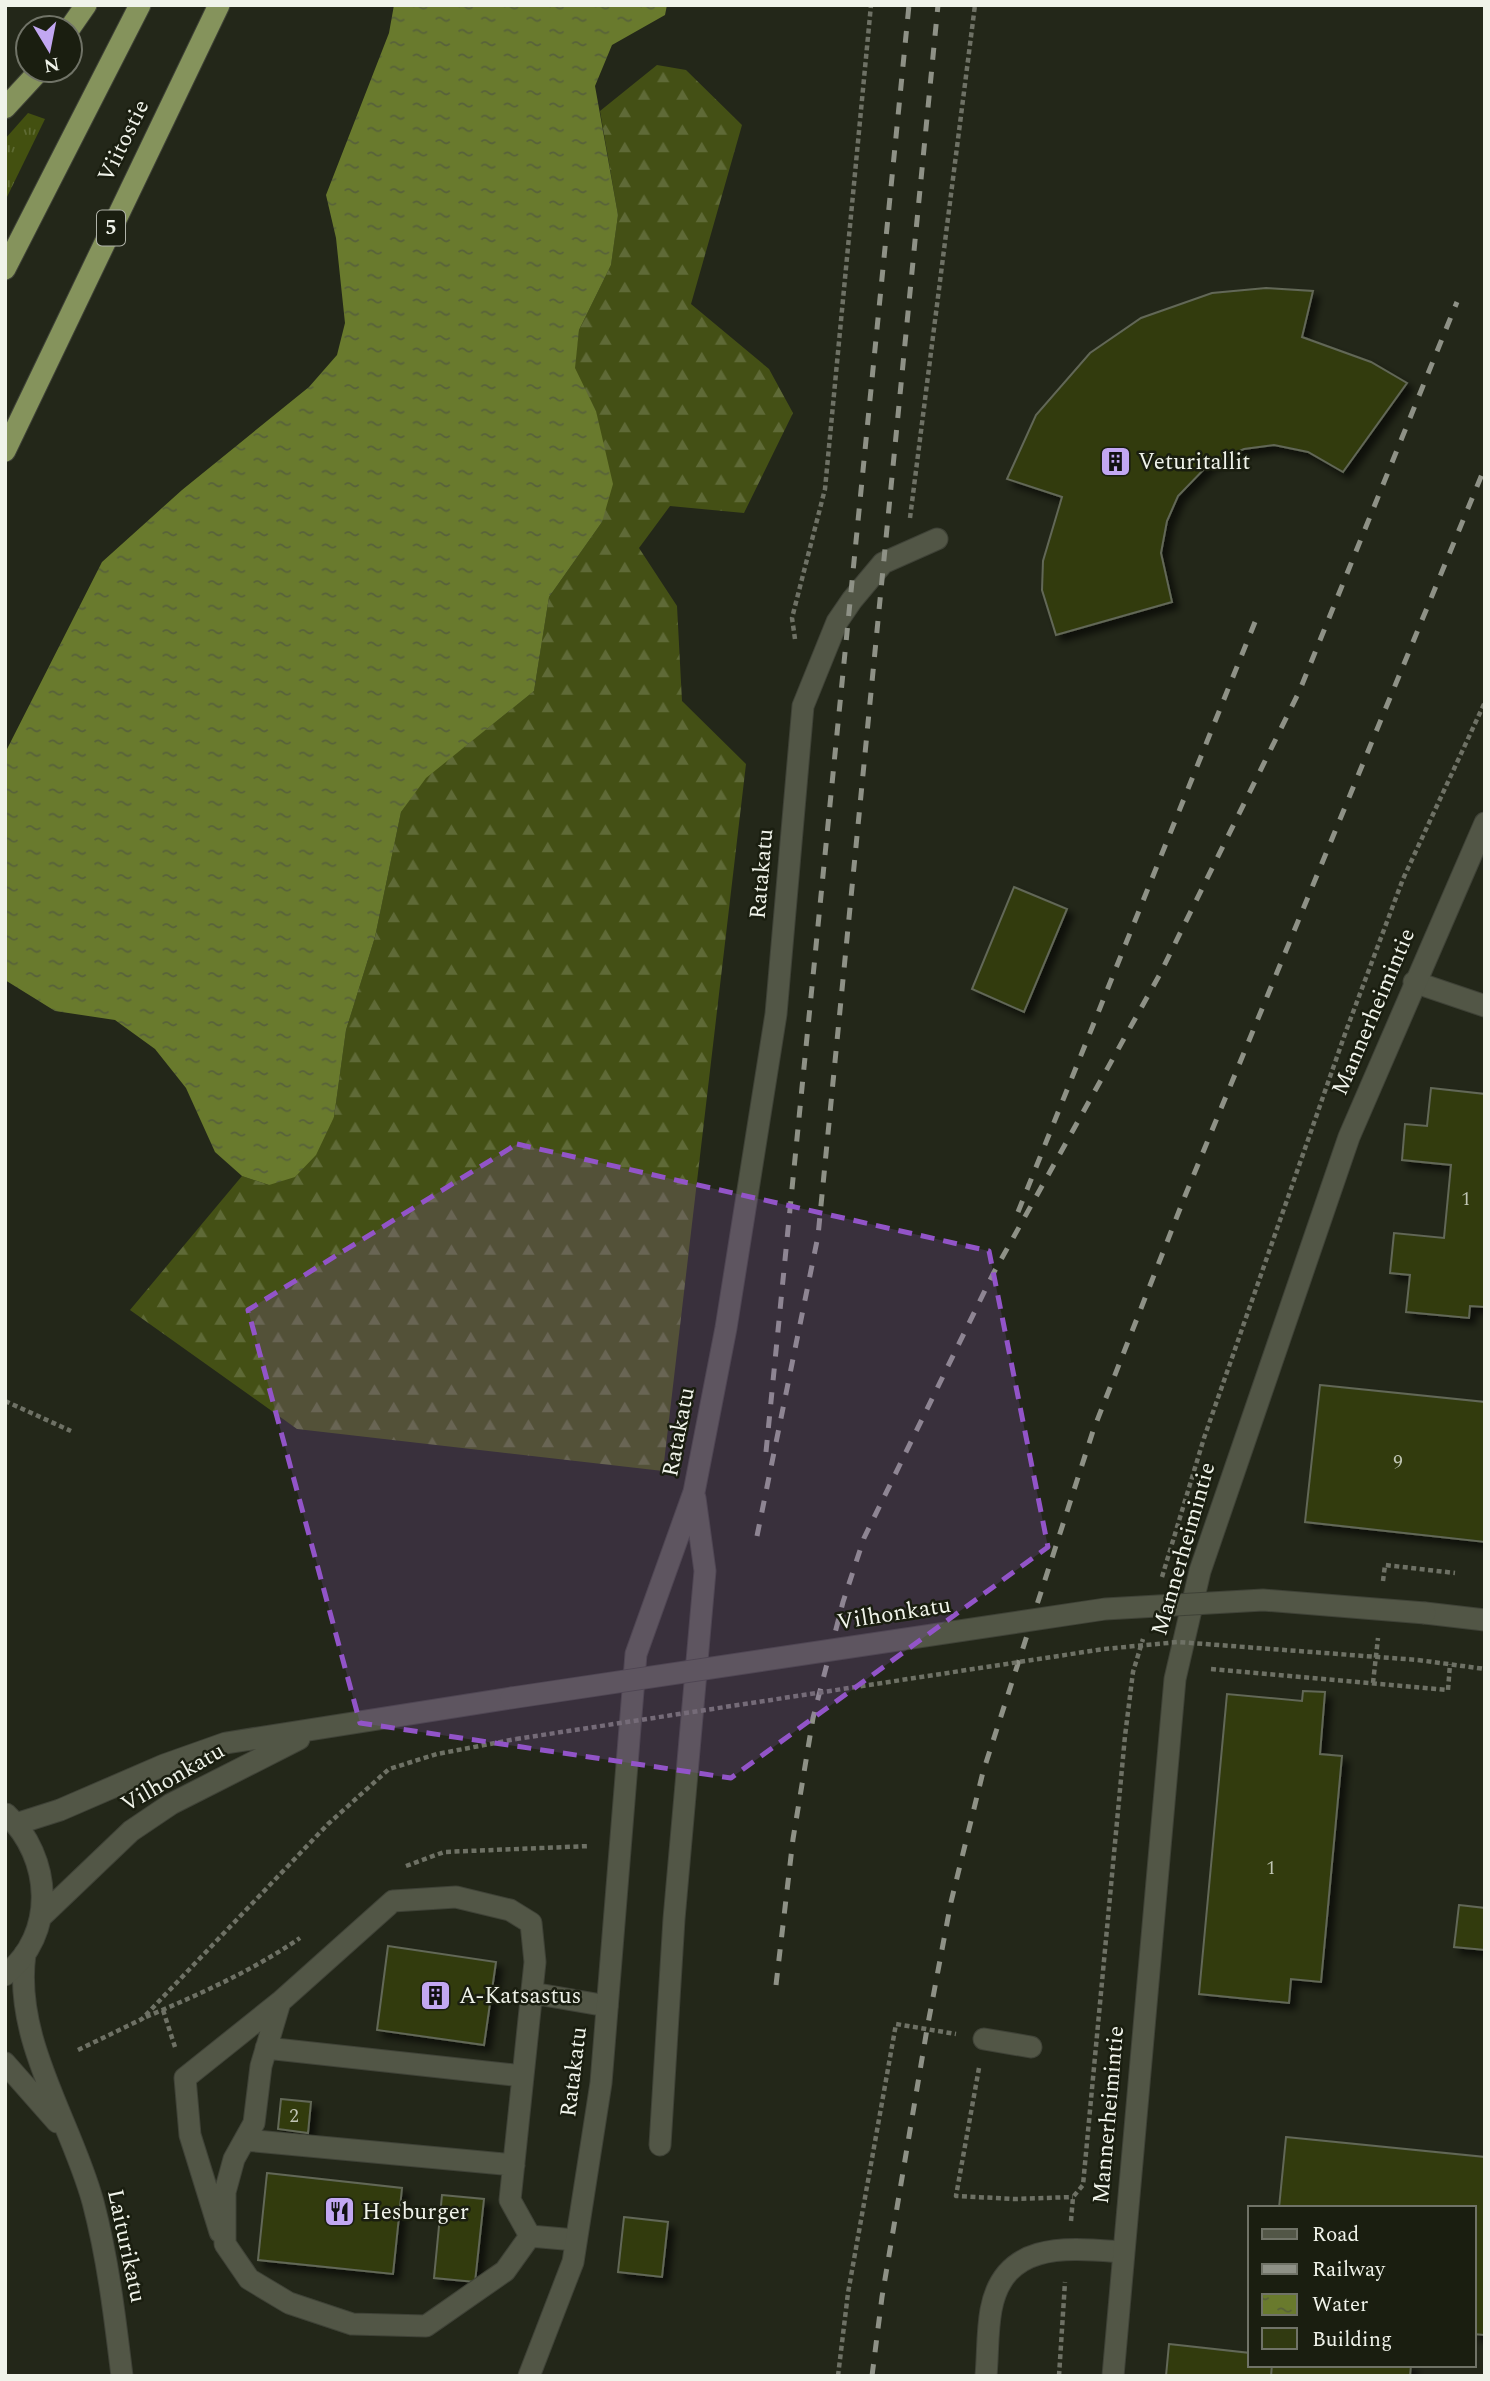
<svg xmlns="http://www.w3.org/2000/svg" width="1490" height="2381" font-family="Spectral,serif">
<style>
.grass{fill:url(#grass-tufts)}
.forest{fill:url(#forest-firs)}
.water{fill:url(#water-ripples)}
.building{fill:#313a11;stroke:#626757;stroke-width:2;filter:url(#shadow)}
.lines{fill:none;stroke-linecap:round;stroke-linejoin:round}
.service-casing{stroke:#3f4237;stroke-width:23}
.minor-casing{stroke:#3f4237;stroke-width:23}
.tertiary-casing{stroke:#3f4237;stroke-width:23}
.trunk-casing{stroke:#3f4237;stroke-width:23}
.path{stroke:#6e7165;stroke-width:4.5;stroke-dasharray:5 3.5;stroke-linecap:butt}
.service{stroke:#525646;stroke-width:21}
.minor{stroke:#525646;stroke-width:21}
.tertiary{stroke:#525646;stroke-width:21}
.trunk{stroke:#85935c;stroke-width:21}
.rail{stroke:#8e9186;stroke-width:5;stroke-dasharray:12 12;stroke-linecap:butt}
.tertiary-bridge-casing{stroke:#3f4237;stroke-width:23;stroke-linecap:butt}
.path-bridge{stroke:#6e7165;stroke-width:4.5;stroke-dasharray:5 3.5;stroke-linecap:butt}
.tertiary-bridge{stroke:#525646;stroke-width:21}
.marked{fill:#9254c8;fill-opacity:0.2;stroke:#9254c8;stroke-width:5;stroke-dasharray:14 9;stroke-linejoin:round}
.labels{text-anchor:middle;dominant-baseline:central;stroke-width:5;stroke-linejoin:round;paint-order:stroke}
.number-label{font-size:19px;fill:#c0c5b4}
.shield{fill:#1a1e10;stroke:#b0b3a9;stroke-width:2}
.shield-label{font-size:21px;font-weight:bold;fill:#f0f3ea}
.street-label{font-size:23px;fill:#f0f3ea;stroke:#1a1e10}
.poi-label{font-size:23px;fill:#f0f3ea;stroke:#1a1e10;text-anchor:start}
</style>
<defs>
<pattern id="grass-tufts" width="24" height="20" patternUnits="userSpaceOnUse" patternTransform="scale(1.75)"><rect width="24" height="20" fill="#435010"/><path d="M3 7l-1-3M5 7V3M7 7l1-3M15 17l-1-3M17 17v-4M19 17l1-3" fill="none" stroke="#5e6a33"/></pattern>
<pattern id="forest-firs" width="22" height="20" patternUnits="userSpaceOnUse" patternTransform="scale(1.75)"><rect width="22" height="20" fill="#445015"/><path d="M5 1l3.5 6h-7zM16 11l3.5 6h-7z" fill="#5f6a37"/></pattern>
<pattern id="water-ripples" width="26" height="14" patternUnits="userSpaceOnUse" patternTransform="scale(1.75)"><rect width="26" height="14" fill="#697a2d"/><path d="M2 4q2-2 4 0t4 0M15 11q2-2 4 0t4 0" fill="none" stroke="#58623a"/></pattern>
<filter id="shadow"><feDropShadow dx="6" dy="6" stdDeviation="3.5" flood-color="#0009"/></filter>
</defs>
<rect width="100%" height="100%" fill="#232719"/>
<!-- grass -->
<path class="grass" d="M28,113L45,119L5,201V139Z"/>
<!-- forest -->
<path class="forest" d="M657,65L686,70L742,125L691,304L769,369L793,413L744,513L670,506L639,548L677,606L682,701L746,764L663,1471L297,1429L130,1310L242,1176L269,1185L334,1117L346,1030L375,937L401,812L425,778L534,691L549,597L602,522L596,411L574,368L579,330L611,265L618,215L600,111Z"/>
<!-- water -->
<path class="water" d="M394,5H667L665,15L612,45L595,86L618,215L611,265L579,330L575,368L596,411L613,484L602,522L549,597L534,691L426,778L401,812L375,937L346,1030L334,1117L316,1155L295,1177L269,1185L242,1176L215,1152L186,1088L155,1049L115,1020L55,1011L5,980V753L102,562L182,490L309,387L337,355L345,323L336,238L326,195L389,33Z"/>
<!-- building -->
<path class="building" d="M1266,288L1313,291L1302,337L1371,362L1407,383L1343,472L1308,452L1274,445L1244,449L1208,465L1178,496L1167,521L1161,553L1172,602L1056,635L1042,590L1043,561L1062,497L1007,479L1036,415L1090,353L1141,318L1212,293Z
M1014,887L1067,909L1024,1012L972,989Z
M1431,1088L1485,1094V1307L1470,1306L1469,1318L1406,1312L1410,1275L1390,1273L1394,1233L1444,1238L1451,1165L1402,1160L1405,1124L1427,1126Z
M1320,1385L1485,1402V1542L1305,1522Z
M1303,1691L1325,1692L1320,1754L1342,1756L1321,1982L1291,1979L1289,2003L1199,1994L1227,1694L1302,1701Z
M1459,1905L1485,1908V1950L1454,1947Z
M388,1946L496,1962L484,2045L377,2030Z
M281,2099L311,2102L308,2133L278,2129Z
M1286,2137L1485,2157L1484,2335L1474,2334V2208H1279Z
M267,2173L402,2188L393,2274L258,2260Z
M442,2195L484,2199L475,2282L434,2278Z
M624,2217L668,2222L662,2277L618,2272Z
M1169,2344L1250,2353V2365H1272L1271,2376H1166Z
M1272,2365H1411L1410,2376H1271Z"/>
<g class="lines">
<defs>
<path id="service" d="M456,1897L510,1910L531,1923L535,1962L510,2200L530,2236L505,2271L426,2326L352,2324L289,2303L249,2279L225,2244V2192L234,2159L254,2123L261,2066L280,2002L393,1901Z
M532,1993L607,2006
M984,2039L1031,2047
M266,2048L523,2076
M245,2140L514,2165
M220,2232L190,2135L185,2078L280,2002
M530,2236L575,2240
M986,2376C988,2354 987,2332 991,2310C1004,2240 1068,2248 1123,2252"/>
<path id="minor" d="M1414,982L1485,1006
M25,1954C13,2040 71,2121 93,2202C108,2259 115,2318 122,2376
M5,2063L57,2122
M660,2145L674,1919L705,1571L695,1498
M529,2376L573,2262L601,2083L636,1654L694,1492L726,1328L776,1014L803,706L837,622L852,600L883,563L937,539"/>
<path id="tertiary" d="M1425,1613L1485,1620
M16,1824L60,1810L164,1765L226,1743L511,1698
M41,1917L131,1831L171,1804L299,1739
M5,1975C57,1934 52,1857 6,1814
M1113,2376L1175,1679L1200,1571L1349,1137L1485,823"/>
<path id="trunk" d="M70,28L86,5
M5,108L40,70
M5,269L140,5
M5,451L219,5"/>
</defs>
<!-- service casing -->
<use href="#service" class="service-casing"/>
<!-- minor casing -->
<use href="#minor" class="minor-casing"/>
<!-- tertiary casing -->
<use href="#tertiary" class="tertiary-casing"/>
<!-- trunk casing -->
<use href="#trunk" class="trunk-casing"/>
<!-- path -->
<path class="path" d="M910,518L975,5
M795,639L792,618L825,489L871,5
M5,1401L71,1431
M1162,1577L1204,1438L1346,1031L1403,879L1485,702
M1383,1581L1385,1565L1455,1573
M1418,1660L1485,1669
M1211,1669L1448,1690L1450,1664
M1373,1683L1378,1638
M406,1866L444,1852L590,1846
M163,2010L175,2047
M146,2017C200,1994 252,1971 300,1938
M78,2050L142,2019L328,1824L389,1769L437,1754L516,1739
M979,2068L956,2196L1015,2199L1073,2197
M1071,2221L1073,2197L1083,2185L1125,1736L1133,1672L1143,1639
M838,2376L848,2293L896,2024L956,2034
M1059,2376L1065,2282"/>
<!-- service -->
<use href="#service" class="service"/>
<!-- minor -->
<use href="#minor" class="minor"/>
<!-- tertiary -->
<use href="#tertiary" class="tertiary"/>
<!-- trunk -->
<use href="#trunk" class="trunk"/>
<!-- rail -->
<path class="rail" d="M1018,1212L1255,622
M766,1452L909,5
M757,1536L818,1236L938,5
M776,1985L793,1839L813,1718L843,1602L864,1538L993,1274L1160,974L1299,692L1457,302
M872,2376L882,2297L927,2029L951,1902L983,1772L1093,1431L1185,1196L1485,467"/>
<defs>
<path id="tertiary-bridge" d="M511,1698L1105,1609L1263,1600L1425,1613"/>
</defs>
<!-- tertiary-bridge casing -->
<use href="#tertiary-bridge" class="tertiary-bridge-casing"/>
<!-- path-bridge -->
<path class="path-bridge" d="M516,1739L1104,1649L1178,1642L1418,1660"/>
<!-- tertiary-bridge -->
<use href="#tertiary-bridge" class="tertiary-bridge"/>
</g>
<!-- marked area -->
<path class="marked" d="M517,1144L989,1251L1048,1547L731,1778L360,1723L248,1310Z"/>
<!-- icons -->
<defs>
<symbol id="building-square" viewBox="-11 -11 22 22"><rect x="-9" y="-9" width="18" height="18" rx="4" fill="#c2a7f2" stroke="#1a1e10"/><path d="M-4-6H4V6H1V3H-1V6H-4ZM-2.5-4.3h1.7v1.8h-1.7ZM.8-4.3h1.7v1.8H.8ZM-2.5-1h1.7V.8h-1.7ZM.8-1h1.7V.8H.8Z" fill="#111"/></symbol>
<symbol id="restaurant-square" viewBox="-11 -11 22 22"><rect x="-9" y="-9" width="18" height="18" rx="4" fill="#c2a7f2" stroke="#1a1e10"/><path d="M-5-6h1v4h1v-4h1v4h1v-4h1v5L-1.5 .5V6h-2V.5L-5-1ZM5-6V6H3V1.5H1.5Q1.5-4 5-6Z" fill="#111"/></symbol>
</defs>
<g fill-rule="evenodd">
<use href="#building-square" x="1098" y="444" width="35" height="35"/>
<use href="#building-square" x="418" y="1978" width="35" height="35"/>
<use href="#restaurant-square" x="322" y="2194" width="35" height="35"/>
</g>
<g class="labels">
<!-- number labels -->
<g class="number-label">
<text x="1466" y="1199">1</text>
<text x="1398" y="1462">9</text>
<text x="1271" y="1868">1</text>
<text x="294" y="2116">2</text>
</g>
<!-- shield labels -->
<rect class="shield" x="97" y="210.5" width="28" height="35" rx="5"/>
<g class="shield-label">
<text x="111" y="228">5</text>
</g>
<!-- street labels -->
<g class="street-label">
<text transform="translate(124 141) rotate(-64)">Viitostie</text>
<text transform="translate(762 874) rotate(-85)">Ratakatu</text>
<text transform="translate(1374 1012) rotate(-67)">Mannerheimintie</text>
<text transform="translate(679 1432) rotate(-79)">Ratakatu</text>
<text transform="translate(1184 1549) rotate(-74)">Mannerheimintie</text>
<text transform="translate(894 1614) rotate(-9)">Vilhonkatu</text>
<text transform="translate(173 1778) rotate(-30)">Vilhonkatu</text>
<text transform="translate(574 2072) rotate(-83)">Ratakatu</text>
<text transform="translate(1109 2115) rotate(-85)">Mannerheimintie</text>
<text transform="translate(126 2246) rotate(78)">Laiturikatu</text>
</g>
<!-- poi labels -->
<g class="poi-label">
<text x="1138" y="462">Veturitallit</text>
<text x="459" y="1996">A-Katsastus</text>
<text x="362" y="2212">Hesburger</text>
</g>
</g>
<!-- border -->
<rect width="1490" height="2381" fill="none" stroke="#f0f3ea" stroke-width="14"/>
<!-- legend -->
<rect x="1248" y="2206" width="228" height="161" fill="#1a1e10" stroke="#707367" stroke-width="2"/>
<rect x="1262" y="2229" width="35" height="10" fill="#525646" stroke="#707367" stroke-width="2"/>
<text x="1312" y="2241" font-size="21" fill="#f0f3ea">Road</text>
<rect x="1262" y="2264" width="35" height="10" fill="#8e9186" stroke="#707367" stroke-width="2"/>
<text x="1312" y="2276" font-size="21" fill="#f0f3ea">Railway</text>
<rect x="1262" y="2294" width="35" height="21" fill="url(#water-ripples)" stroke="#707367" stroke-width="2"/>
<text x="1312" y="2311" font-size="21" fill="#f0f3ea">Water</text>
<rect x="1262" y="2328" width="35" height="21" fill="#313a11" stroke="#707367" stroke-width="2"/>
<text x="1312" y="2346" font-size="21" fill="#f0f3ea">Building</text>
<!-- north arrow -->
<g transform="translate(49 49) rotate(170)"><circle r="33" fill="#1a1e10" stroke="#707367" stroke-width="2"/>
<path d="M0-5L12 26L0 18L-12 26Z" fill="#c2a7f2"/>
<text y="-10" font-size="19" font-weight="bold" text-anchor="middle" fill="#f0f3ea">N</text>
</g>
</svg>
